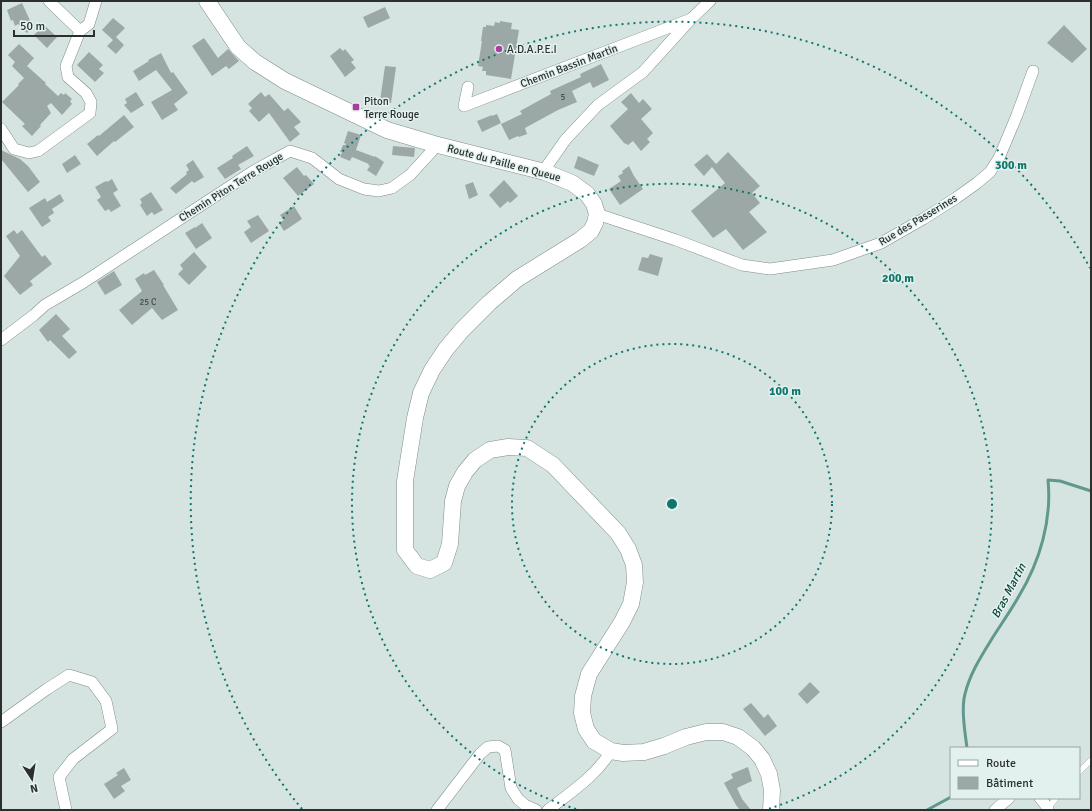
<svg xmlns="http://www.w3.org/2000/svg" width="1092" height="811" font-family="Signika,sans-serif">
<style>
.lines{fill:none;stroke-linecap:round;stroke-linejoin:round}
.stream{stroke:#60988e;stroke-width:3}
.building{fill:#9ba8a6}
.lane-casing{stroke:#7f8c89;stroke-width:6}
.street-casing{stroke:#7f8c89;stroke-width:12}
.secondary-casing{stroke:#7f8c89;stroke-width:17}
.lane{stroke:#fff;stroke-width:5.5}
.street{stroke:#fff;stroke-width:11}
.secondary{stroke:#fff;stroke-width:16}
.ring{fill:none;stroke:#0f766e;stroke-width:2;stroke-dasharray:2 4}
.poi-dot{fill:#a83e9f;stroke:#e3f1ee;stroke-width:1.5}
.labels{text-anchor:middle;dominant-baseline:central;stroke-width:3;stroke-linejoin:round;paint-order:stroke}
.number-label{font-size:9px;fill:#474e4d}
.poi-label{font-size:11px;fill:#2b302f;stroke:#e3f1ee;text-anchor:start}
.street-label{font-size:11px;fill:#2b302f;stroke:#e3f1ee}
.water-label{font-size:12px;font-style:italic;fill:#093f38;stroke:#e3f1ee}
.centre{fill:#0f766e;stroke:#e3f1ee;stroke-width:2}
.ring-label{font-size:12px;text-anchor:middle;font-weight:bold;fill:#0f766e;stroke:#e3f1ee;stroke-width:3;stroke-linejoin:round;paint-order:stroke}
</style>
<rect width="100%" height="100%" fill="#d6e4e1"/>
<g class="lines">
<!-- stream -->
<path class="stream" d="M967,748C965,732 961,709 965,694C970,673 982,655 993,637C1002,623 1011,610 1019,596C1040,561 1052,520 1048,480L1060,481L1091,491
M927,810L951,797"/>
</g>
<!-- building -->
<path class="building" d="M22,3L33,27L27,33L18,24L15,26L13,20L11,21L7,10Z
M385,7L390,18L368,28L363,17Z
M113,18L125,28L116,37L124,45L116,54L107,46L113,40L102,30Z
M500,21L512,23L511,29L519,30L511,79L486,75V71H482L483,67L478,66L482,41H481L483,27H486V25L494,26L495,22L500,23Z
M44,25L57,37L47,48L34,35Z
M1064,25L1087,49L1072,63L1047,43Z
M204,38L218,58L228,49L239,61L229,69L226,66L212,76L192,46Z
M19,44L34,58L27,66L46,83L45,84L58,96L61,93L64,95L65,93L72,99L70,101L72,104L62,115L51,103L47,106L51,113L40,125L41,126L32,136L22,126L25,124L2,102L19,85L18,84L24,78L12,66L15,62L8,55Z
M340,48L343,51L345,49L354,60L351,62L356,68L345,77L330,56Z
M89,52L103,65L99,69L104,73L95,82L77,65Z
M161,53L171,73L173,72L188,93L174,104L178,110L162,120L151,102L172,90L156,70L139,81L133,71L149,61L148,60Z
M601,64L609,80L593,88L590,82L572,91L577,102L558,110L525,128L527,134L519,137L518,136L509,140L501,124L522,114L520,111L551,94L550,91L581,77L580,74Z
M385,66L396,67L391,103L380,101Z
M136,92L144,105L131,113L124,105L127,103L125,99Z
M261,92L265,97L269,94L284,111L288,108L301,122L294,127L300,134L290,142L269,113L259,122L249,111L252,108L248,104Z
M631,93L639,103L643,99L652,109L641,119L653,133L647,139L650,142L641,151L633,141L628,145L624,143L610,126L628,109L621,102Z
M497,114L501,123L482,132L477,121L492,115V116Z
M124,115L134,127L115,142L114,141L97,156L87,144L98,135L99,136Z
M348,131L361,135L356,150L375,157V156L384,162L376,176L367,170L370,166L368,165L369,164L352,157L350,161L340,157L342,152H340L343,145H345L346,144L344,143Z
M247,146L254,156L238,165L241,169L225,179L217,168L233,158L232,156Z
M393,146L415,148L414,157L392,155Z
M1,150L20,159L28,166L40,182L28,192L1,159Z
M728,152L760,186L752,193L760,203L749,212L767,232L743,250L726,229L713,238L691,211L725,183L712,167L704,176L694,165L707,154L716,164Z
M75,155L81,164L67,173L62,164Z
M578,156L599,165L594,176L574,168Z
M193,160L204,177L194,183L192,181L176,194L170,188L187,174L186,172L189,170L186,165Z
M629,166L634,176L643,189L620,205L609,189L621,181L618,176L623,173L622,171Z
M297,167L304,176L306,175L314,184L298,196L283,178Z
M112,179L118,190L113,193L121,206L111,212L109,209L105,211L97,200L101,197L95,187L106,181L107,182Z
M504,180L518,196L510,203L508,201L500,208L489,195Z
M473,182L478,195L469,199L465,185Z
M151,192L163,210L154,215L152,212L147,216L140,205L142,203L140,199Z
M60,194L64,201L52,209L54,213L48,217L51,221L42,227L29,208L45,198L47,202Z
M294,206L302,219L284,231L279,223L284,220L280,215Z
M258,215L269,231L251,243L244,232L251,227L247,221Z
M202,223L212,238L196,249L185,233L195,227V228Z
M14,230L17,234L22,230L42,257L45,255L52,264L30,281L33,285L20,295L4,276L20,256L6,236Z
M194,252L207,267L189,285L178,274L183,269L180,265Z
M650,254L663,258L658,276L638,270L642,257L648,258Z
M154,270L164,285H163L178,310L162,320L152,308L132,325L119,310L142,291L135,279L144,273L145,275Z
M114,271L122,285L105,295L97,282Z
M56,314L70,329L62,336L77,352L69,359L50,340L48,342L39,330Z
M810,682L820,692L807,704L798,694Z
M751,703L764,718L768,714L777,726L765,736L743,709Z
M748,767L752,781L737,788L742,799L751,810H740L736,805L724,783L733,778L731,774Z
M124,768L131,780L121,786L125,791L114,799L104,784L118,775L116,773Z"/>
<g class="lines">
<defs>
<path id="lane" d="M1079,772L1091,760
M1047,810L1056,798"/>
<path id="street" d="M49,1L80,31
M468,87L464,106L691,19
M1,129L14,149L29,153L38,151L90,113L91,102L86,93L68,77L66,66L80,31L89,24L96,1
M545,172L547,166L566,139L598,105L643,72L691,19L710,1
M597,214L676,240L742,265L770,269L833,260L881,243L923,219L956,198L977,183L990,172L999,158L1017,115L1033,71
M1,340L34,315L45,305L84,282L252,172L290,151L312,158L339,179L364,189L379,191L392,188L410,175L432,151L434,144
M1,722L47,689L69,675L92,682L106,701L112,729L73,759L59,777L66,810
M1040,798L1048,808
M437,810L480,754L488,747L498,746L505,750L511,788L518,799L525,805L536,810
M548,810C571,792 596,776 611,751
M995,810L1009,798"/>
<path id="secondary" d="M207,1L238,47L255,62L285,81L387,130L434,144L545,172L572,183L587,194L594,204L597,214L595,223L591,231L580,240L517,279L489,303L462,330L446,349L432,370L421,393L415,418L405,481V550L417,566L430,570L444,563L450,544L453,501L457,486L465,472L475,460L490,450L508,447L527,448L553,465L618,533L628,549L634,565L635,582L631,604L622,622L589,674L583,696L582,713L586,729L594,741L611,751L623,753L644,752L664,746L686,737L706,732H723L738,737L753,748L762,759L769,774L772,790L771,810"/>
</defs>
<!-- lane casing -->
<use href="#lane" class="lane-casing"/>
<!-- street casing -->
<use href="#street" class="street-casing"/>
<!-- secondary casing -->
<use href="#secondary" class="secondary-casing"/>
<!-- lane -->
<use href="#lane" class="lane"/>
<!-- street -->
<use href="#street" class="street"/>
<!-- secondary -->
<use href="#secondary" class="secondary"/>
</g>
<!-- distance rings -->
<g class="ring">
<circle cx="672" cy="504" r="160"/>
<path d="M576 809A320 320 0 1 1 768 809"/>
<path d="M302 809A480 480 0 1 1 1090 268"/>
</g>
<!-- markers -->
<g class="poi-dot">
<circle cx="499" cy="49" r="4"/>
<rect x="352" y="103" width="8" height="8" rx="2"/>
</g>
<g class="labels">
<!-- number labels -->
<g class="number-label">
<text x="563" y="97">5</text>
<text x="148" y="302">25 C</text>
</g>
<!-- poi labels -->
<g class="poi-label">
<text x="507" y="49">A.D.A.P.E.I</text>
<text x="364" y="101">Piton<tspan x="364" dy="13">Terre Rouge</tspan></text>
</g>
<!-- street labels -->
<g class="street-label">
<text transform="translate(569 66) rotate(-21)">Chemin Bassin Martin</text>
<text transform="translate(504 163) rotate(15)">Route du Paille en Queue</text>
<text transform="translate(231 187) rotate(-32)">Chemin Piton Terre Rouge</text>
<text transform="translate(918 220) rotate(-31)">Rue des Passerines</text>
</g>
<!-- water labels -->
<g class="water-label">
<text transform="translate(1009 591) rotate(-62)">Bras Martin</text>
</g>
</g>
<circle cx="672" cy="504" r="6" class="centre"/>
<g class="ring-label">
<text x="1011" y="169">300 m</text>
<text x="898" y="282">200 m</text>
<text x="785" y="395">100 m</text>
</g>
<!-- border -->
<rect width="1092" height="811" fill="none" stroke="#2b302f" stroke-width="4"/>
<!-- legend -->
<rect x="950" y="747" width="130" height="52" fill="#e3f1ee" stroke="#99a4a2"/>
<rect x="958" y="760" width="20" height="6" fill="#ffffff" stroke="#99a4a2"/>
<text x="986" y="767" font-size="12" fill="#2b302f">Route</text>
<rect x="958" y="777" width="20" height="12" fill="#9ba8a6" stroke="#99a4a2"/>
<text x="986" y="787" font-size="12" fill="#2b302f">Bâtiment</text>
<!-- north arrow -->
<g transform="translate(32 779) rotate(168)" stroke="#e3f1ee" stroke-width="3" paint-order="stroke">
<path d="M0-3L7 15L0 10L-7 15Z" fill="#2b302f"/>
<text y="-6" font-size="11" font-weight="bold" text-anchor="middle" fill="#2b302f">N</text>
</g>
<!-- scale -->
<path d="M14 30v6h80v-6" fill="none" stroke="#2b302f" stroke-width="2"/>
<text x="20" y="30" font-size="12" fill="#2b302f" stroke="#e3f1ee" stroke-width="3" paint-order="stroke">50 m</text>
</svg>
